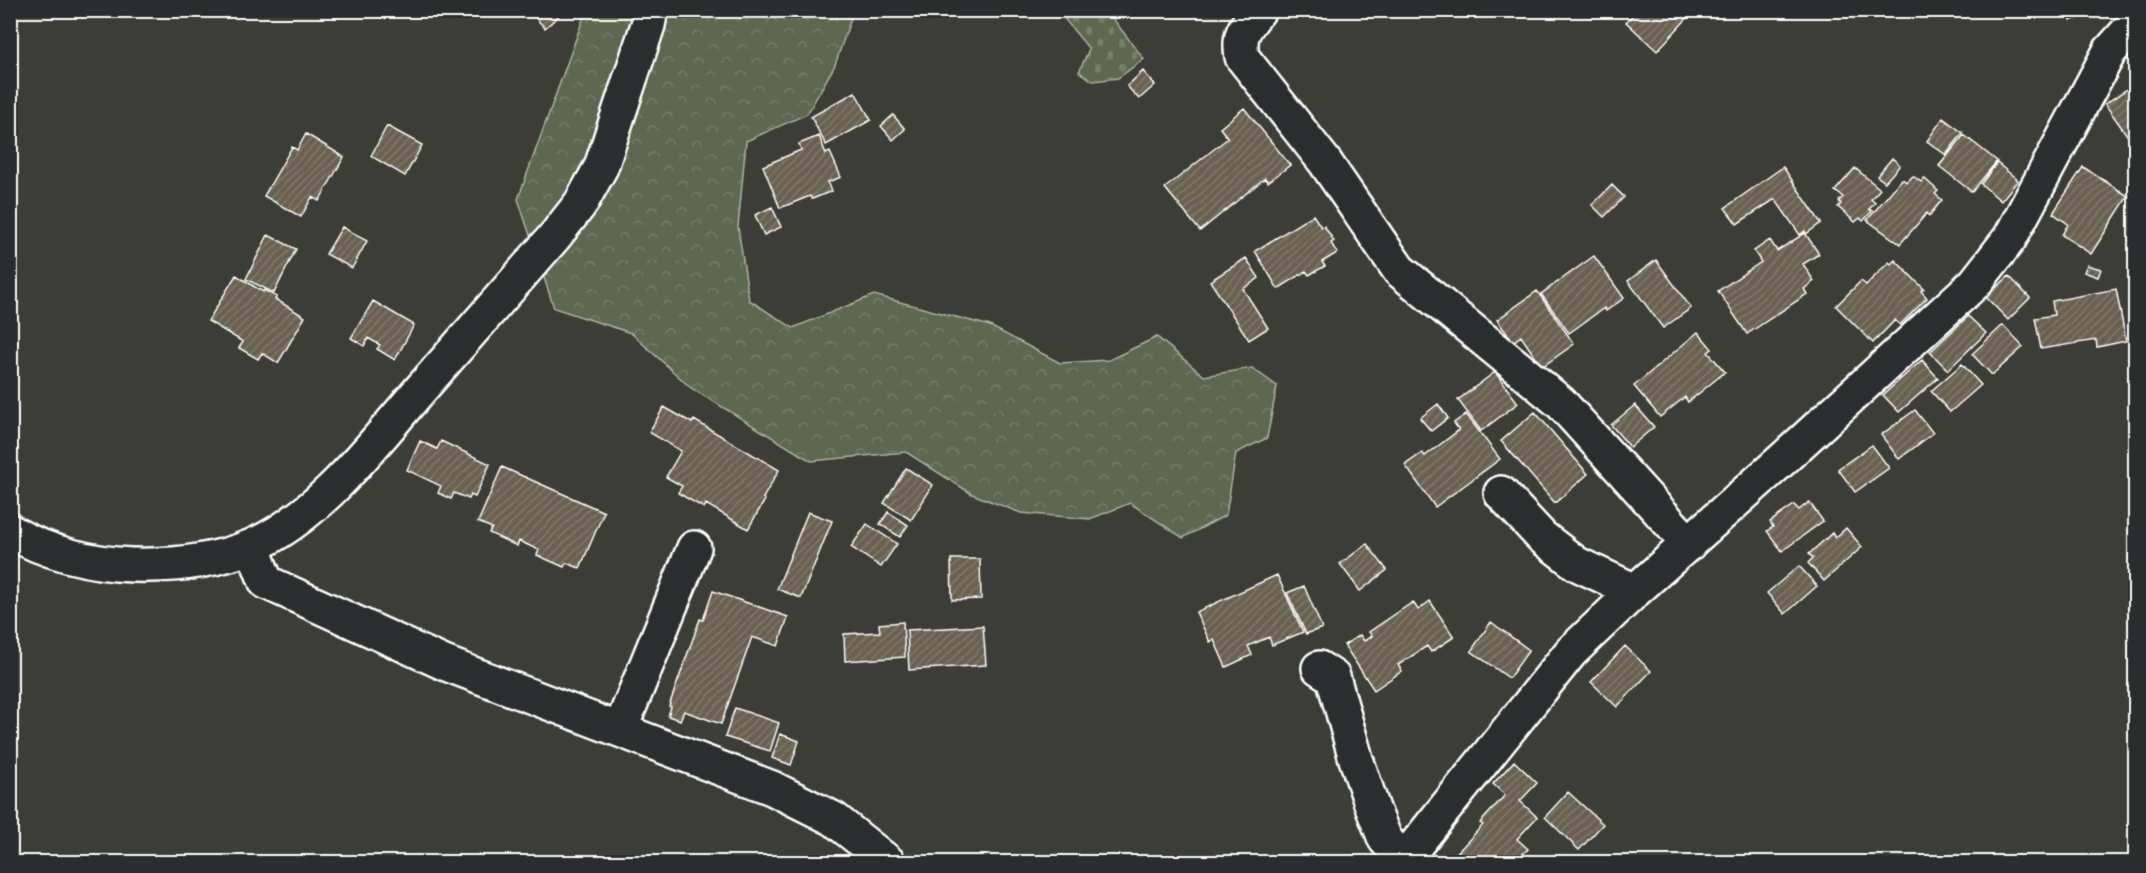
<svg xmlns="http://www.w3.org/2000/svg" width="2146" height="873" font-family="'Gochi Hand',sans-serif">
<style>
.forest{fill:url(#forest-crowns);stroke:#adb4a8;stroke-width:1.5}
.cemetery{fill:url(#cemetery-stones);stroke:#adb4a8;stroke-width:1.5}
.building{fill:url(#building-hatch);stroke:#fff;stroke-width:1.5}
.lines{fill:none;stroke-linecap:round;stroke-linejoin:round}
.minor-casing{stroke:#fff;stroke-width:38}
.minor{stroke:#2a2d2e;stroke-width:33}
</style>
<defs>
<pattern id="forest-crowns" width="20" height="18" patternUnits="userSpaceOnUse" patternTransform="scale(1.5)"><rect width="20" height="18" fill="#5b6850"/><path d="M2 6a3 3 0 1 1 6 0M12 15a3 3 0 1 1 6 0" fill="none" stroke="#747f6a"/></pattern>
<pattern id="cemetery-stones" width="16" height="16" patternUnits="userSpaceOnUse" patternTransform="scale(1.5)"><rect width="16" height="16" fill="#5b6850"/><path d="M2 7V4a2 2 0 0 1 4 0v3zM10 15v-3a2 2 0 0 1 4 0v3z" fill="#747f6a"/></pattern>
<pattern id="building-hatch" width="6" height="6" patternUnits="userSpaceOnUse" patternTransform="scale(1.5)"><rect width="6" height="6" fill="#696151"/><path d="M-1 1l2-2M0 6l6-6M5 7l2-2" fill="none" stroke="#80796b"/></pattern>
</defs>
<rect width="100%" height="100%" fill="#3d3d38"/>
<filter id="ink" filterUnits="userSpaceOnUse"><feTurbulence type="fractalNoise" baseFrequency=".0167" numOctaves="2"/><feDisplacementMap in="SourceGraphic" scale="12" xChannelSelector="R" yChannelSelector="G"/><feConvolveMatrix kernelMatrix="1 2 1 2 8 2 1 2 1" color-interpolation-filters="sRGB"/></filter>
<g filter="url(#ink)">
<!-- forest -->
<path class="forest" d="M586,11H849L853,12L835,65L807,114L746,141L738,227L749,300L793,328L874,295L990,326L1060,363L1109,360L1157,337L1204,376L1252,368L1277,386L1267,438L1236,453L1226,515L1183,538L1130,503L1090,519L1021,513L972,494L906,452L811,461L691,388L631,333L554,308L518,199Z"/>
<!-- cemetery -->
<path class="cemetery" d="M1056,11H1107L1144,59L1118,78L1093,81L1079,72L1089,49L1063,17Z"/>
<!-- building -->
<path class="building" d="M534,10H562L563,12L545,28L531,13Z
M1638,10H1687L1691,14L1657,51L1626,22Z
M2069,10H2113V11L2071,20Z
M1143,71L1155,85L1139,99L1127,86Z
M2136,83V148L2105,104Z
M855,92L871,120L826,145L811,117Z
M1244,108L1290,165L1268,182L1265,178L1200,231L1165,188L1228,138L1220,128Z
M893,115L905,129L893,140L881,126Z
M1943,118L1963,133L1946,155L1927,141Z
M387,126L422,145L405,176L371,156Z
M306,134L344,157L319,201L312,197L301,217L264,196L292,147L297,150Z
M1964,135L1997,161L1972,192L1939,166Z
M819,136L826,154L830,152L841,177L828,182L832,191L812,199L810,196L780,208L763,166L801,150L799,144Z
M1892,158L1900,165L1885,182L1877,176Z
M1997,163L2018,180L2001,201L1981,184Z
M1783,167L1821,223L1806,234L1805,231L1800,235L1775,199L1737,224L1725,208Z
M2083,167L2128,196L2091,254L2062,235L2068,224L2053,213Z
M1855,168L1880,189L1871,199L1875,203L1869,209L1872,211L1863,221L1860,218L1855,222L1838,207L1841,204L1839,201L1843,197L1835,191Z
M1913,176L1921,182L1924,178L1938,191L1935,194L1942,200L1929,216L1927,213L1900,244L1867,220L1902,179L1907,182Z
M1612,185L1624,197L1604,217L1592,205Z
M772,207L781,227L764,235L755,215Z
M1313,215L1321,227L1324,226L1334,241L1331,243L1337,253L1322,262L1325,266L1309,275L1306,271L1278,289L1255,251Z
M342,227L367,241L352,268L326,254Z
M1805,233L1819,254L1803,264L1814,281L1804,289L1807,294L1747,334L1718,291L1761,262L1754,251L1770,240L1777,251Z
M268,235L296,249L274,293L246,279Z
M1594,256L1624,298L1606,311L1604,308L1569,333L1541,294Z
M1246,258L1259,278L1243,289L1268,328L1249,340L1210,281Z
M1656,260L1691,308L1663,328L1628,281Z
M1895,260L1924,289L1921,291L1927,298L1900,325L1895,320L1873,343L1836,306L1861,281L1866,285L1889,262L1891,264Z
M2087,265L2101,269L2098,277L2084,272Z
M236,275L263,292L264,290L277,297L275,299L305,317L278,363L262,353L258,359L239,348L243,342L208,321Z
M2009,276L2030,298L2008,320L1986,297Z
M2116,289L2126,341L2097,347L2096,340L2041,349L2035,318L2054,315L2052,301Z
M1537,291L1574,344L1542,367L1521,336L1513,342L1497,320Z
M373,301L414,325L395,360L377,349L380,345L368,338L364,346L351,338Z
M1968,316L1986,333L1948,370L1930,352Z
M2003,325L2023,347L1992,375L1972,354Z
M1698,332L1712,349L1708,352L1725,372L1688,402L1685,397L1660,417L1634,386Z
M1922,360L1938,378L1899,412L1883,395Z
M1962,364L1981,385L1950,412L1931,391Z
M1495,372L1518,403L1481,431L1458,400Z
M1438,404L1448,418L1431,431L1420,418Z
M1635,405L1654,427L1630,447L1611,425Z
M664,407L692,423L694,420L779,470L763,498L765,500L748,529L706,504L704,508L678,493L682,486L666,477L681,451L649,432Z
M1915,410L1933,433L1899,459L1881,435Z
M1535,412L1588,474L1555,503L1501,441Z
M1466,414L1500,459L1435,507L1405,465L1422,453L1425,456L1459,430L1454,423Z
M420,441L437,449L441,441L490,464L475,497L471,495L469,499L454,493L451,499L438,493L441,486L407,470Z
M1872,445L1889,468L1855,492L1838,469Z
M502,467L604,512L580,568L566,563L564,567L537,555L539,550L519,541L517,546L489,533L492,528L478,522Z
M906,468L933,485L911,520L884,503Z
M1809,502L1823,521L1782,551L1767,531L1773,527L1770,522L1794,505L1799,510Z
M808,512L832,521L801,598L777,589Z
M888,512L908,525L900,537L880,524Z
M867,524L897,544L881,567L851,547Z
M1846,528L1862,547L1824,581L1808,563L1813,558L1809,554L1832,533L1835,538Z
M1367,544L1387,570L1360,591L1340,564Z
M951,559H980L981,599L952,600Z
M1799,566L1817,586L1785,614L1767,593Z
M1277,575L1303,632L1272,645L1269,637L1248,646L1252,655L1226,667L1214,640L1210,642L1196,612Z
M1304,586L1322,628L1306,634L1287,593Z
M713,591L788,617L778,646L752,637L721,724L684,711L680,720L668,716L671,707L669,706L700,619L703,620Z
M1430,601L1454,637L1431,652L1427,646L1398,665L1402,671L1374,690L1344,645L1360,635L1364,641L1372,636L1369,632L1413,602L1418,610Z
M903,622L905,657L845,661L844,634L880,632L879,624Z
M1491,622L1529,650L1509,678L1471,651Z
M983,626L986,665L909,670L907,630Z
M1625,646L1651,671L1617,707L1591,682Z
M735,708L779,723L770,751L725,737Z
M780,734L799,741L791,765L772,758Z
M1514,761L1537,783L1520,801L1537,817L1517,839L1528,849L1515,862H1457L1452,858L1483,825L1480,823L1505,795L1493,784Z
M1568,792L1603,824L1579,850L1545,817Z"/>
<g class="lines">
<defs>
<path id="minor" d="M1259,10C1245,28 1238,33 1242,57L1325,162L1399,270L1561,403L1689,544
M1501,493L1542,537L1577,564L1635,591
M10,531C43,552 93,564 132,565C172,566 214,562 252,546C319,517 373,444 420,390C465,338 510,287 555,236L581,203L601,167L648,25L651,10
M252,546L266,582L444,663L772,788L834,819L888,862
M1319,668L1333,677L1356,759L1373,809L1385,839L1404,861
M620,730L694,548
M1402,862L1571,652L1635,591L1782,460L1975,283L2010,238L2110,51L2136,22"/>
</defs>
<!-- minor casing -->
<use href="#minor" class="minor-casing"/>
<!-- minor -->
<use href="#minor" class="minor"/>
</g>
</g>
<!-- margin -->
<rect width="2146" height="873" fill="none" stroke="#2a2d2e" stroke-width="36"/>
<rect x="18" y="18" width="2110" height="837" fill="none" stroke="#fff" stroke-width="2" filter="url(#ink)"/>
</svg>
